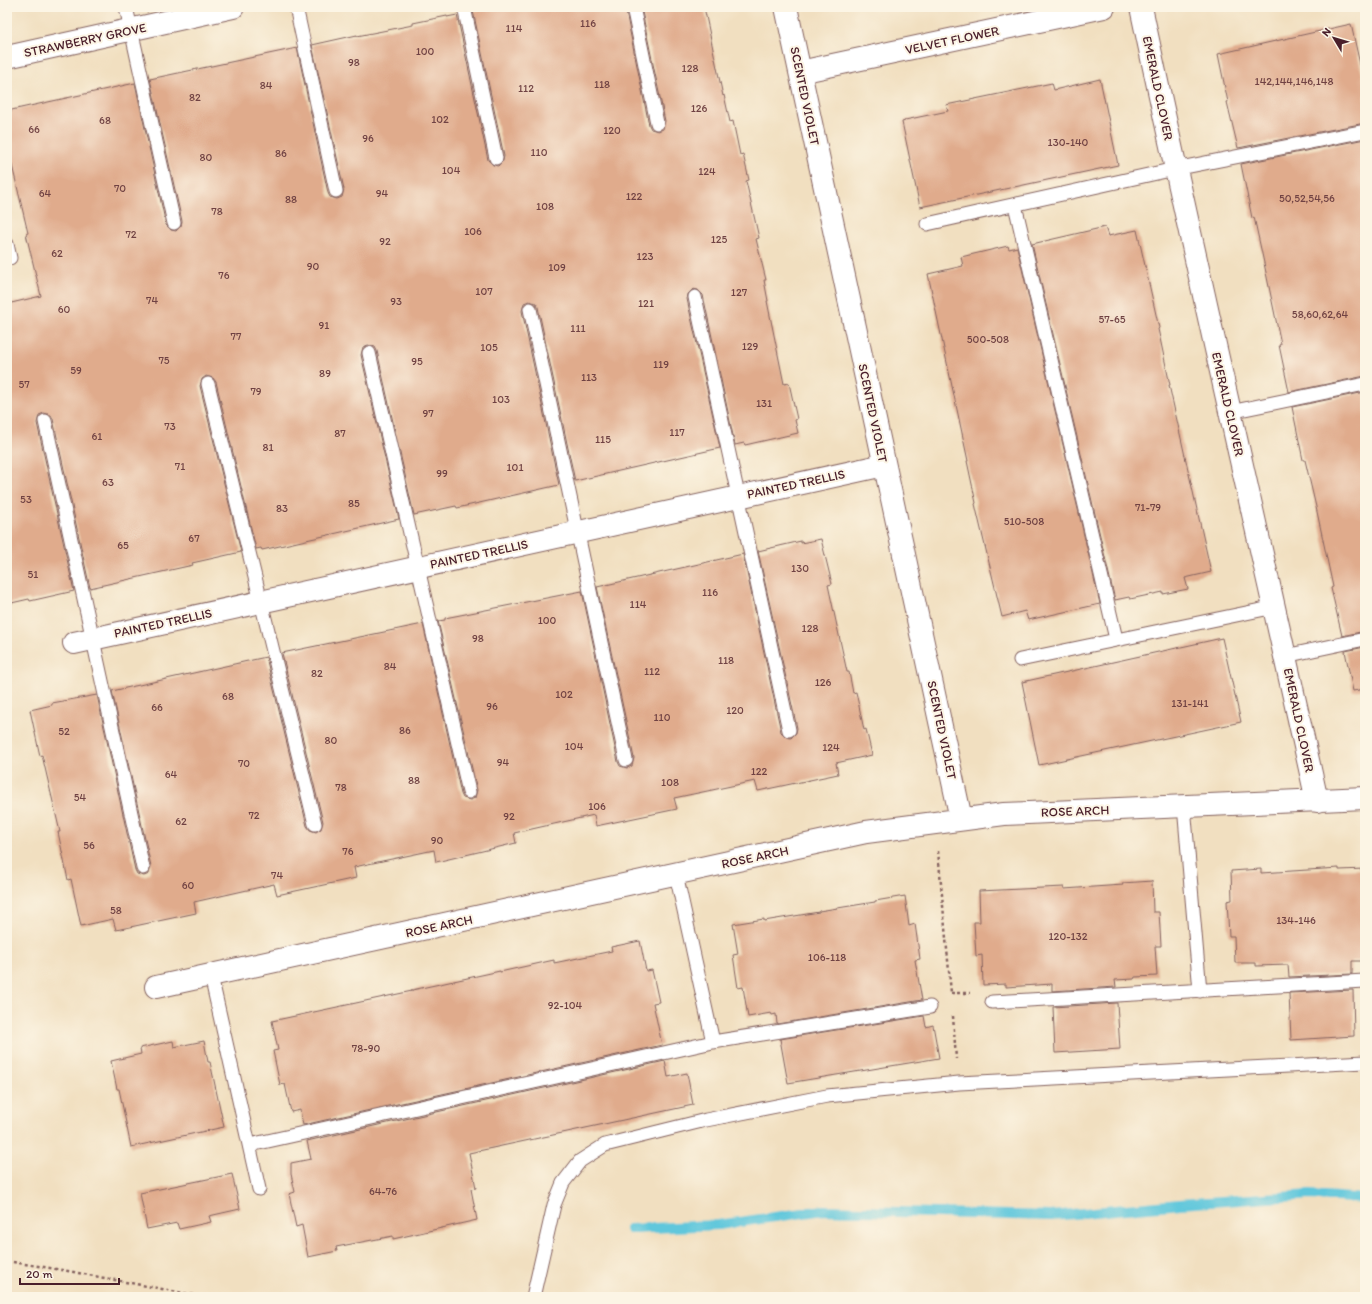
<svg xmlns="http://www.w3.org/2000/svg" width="1372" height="1304" font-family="Itim,sans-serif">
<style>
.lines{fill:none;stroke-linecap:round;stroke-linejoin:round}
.stream{stroke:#60c7dc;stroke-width:10}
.building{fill:#e0ab8c}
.service-casing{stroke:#84625f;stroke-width:15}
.minor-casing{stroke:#84625f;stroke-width:24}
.path{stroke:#84625f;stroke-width:2.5;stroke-dasharray:3 3;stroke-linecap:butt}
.service{stroke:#fff;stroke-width:13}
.minor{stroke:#fff;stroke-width:22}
.labels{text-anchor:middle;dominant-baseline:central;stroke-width:4;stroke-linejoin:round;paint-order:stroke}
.number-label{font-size:11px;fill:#704243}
.street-label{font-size:13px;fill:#4a1f2b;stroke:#fcf5e5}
</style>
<rect width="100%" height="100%" fill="#fcf5e5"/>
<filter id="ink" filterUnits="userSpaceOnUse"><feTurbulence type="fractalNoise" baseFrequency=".025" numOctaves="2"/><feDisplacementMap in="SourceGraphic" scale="8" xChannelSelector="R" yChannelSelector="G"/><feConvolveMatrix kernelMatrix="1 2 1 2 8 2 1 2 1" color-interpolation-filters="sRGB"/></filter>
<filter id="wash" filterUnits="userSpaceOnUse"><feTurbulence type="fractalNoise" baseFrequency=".012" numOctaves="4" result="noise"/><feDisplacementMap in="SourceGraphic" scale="16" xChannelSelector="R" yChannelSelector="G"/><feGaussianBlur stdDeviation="0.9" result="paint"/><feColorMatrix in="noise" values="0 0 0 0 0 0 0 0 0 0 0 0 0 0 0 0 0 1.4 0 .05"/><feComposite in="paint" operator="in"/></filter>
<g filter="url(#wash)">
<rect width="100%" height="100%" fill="#f1dfc0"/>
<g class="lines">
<!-- stream -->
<path class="stream" d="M630,1229L718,1225L824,1210L1051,1216L1180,1204L1310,1195L1365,1199"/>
</g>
<g id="blocks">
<!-- building -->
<path class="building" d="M492,7H625L649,125L651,129L658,131L663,129L665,121L641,7H704L723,96L724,95L730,122L733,121L740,155L743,154L749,180L746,181L759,238L756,239L766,280H764L768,301H767L784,384L789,383L797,419L795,420L798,433L745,445L744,443L735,445L703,295L698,290L693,289L688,294L687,299L720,448L575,481L538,307L536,303L529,301L524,303L522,311L559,485L457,508L456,506L414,515L377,351L375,347L368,345L363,347L361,355L399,519L262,550L261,548L256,549L216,382L213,378L206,376L202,379L200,386L241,552L192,563L193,565L90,588L53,419L51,415L44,413L39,415L37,423L74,591L30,601L29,599L7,604V304L41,296L26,234L28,233L7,144V111L135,83L166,225L171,230L176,231L181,226L182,221L150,79L297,48L328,193L330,197L337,199L342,197L344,189L312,45L357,35V36L413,25V23L447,16V17L457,15L488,160L493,165L498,166L503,161L504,156L473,11Z
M1351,24L1365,87V123L1238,148L1227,102H1228L1218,54Z
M1100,79L1118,165L920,207L902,122L905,121V120L948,111L946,105L1052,83L1054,90Z
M1365,139V376L1289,392L1279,345L1281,344L1264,263L1254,217L1252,218L1241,164Z
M1105,227L1108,236L1137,230L1159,328L1158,329L1170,385H1169L1211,572L1185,578L1188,589L1163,594V592L1130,599L1129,597L1115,600L1032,244Z
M1008,246L1009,249L1017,247L1100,604L1028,620L1025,611L1002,617L975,504L976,503L967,461H968L928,274L963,266L961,257Z
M1365,392V631L1342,636L1331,588L1333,587L1316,507L1305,460H1303L1292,407Z
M821,539L832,584L828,585L847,672H849L853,693L856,692L864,730L866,729L872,755L836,763L838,774L758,791L755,781L674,798L677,809L596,826L594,815L514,833L516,843L436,862L434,850L354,867L356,878L277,895L274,884L194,902L196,913L116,930L113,919L81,926L71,879L68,880L58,832H60L42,755L40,756L30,710L52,705V703L97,695L135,870L137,874L144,876L149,874L151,866L112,691L266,657L307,826L310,830L316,832L321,829L323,822L282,653L423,624L461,794L463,798L470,800L475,798L477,790L438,621L445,620V618L582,591L618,762L620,766L627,768L632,766L634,758L597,587L743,554L781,732L786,737L791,738L796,733L797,728L758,551L801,541V543Z
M1222,638L1241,722L1039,765L1022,682Z
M1365,647V689L1353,691L1345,651Z
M1339,868V870L1365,869V961H1352V974L1289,977L1288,965L1256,966V963H1235L1234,936H1229L1227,901L1232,900L1231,871L1261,869V873Z
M1152,881L1153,912H1159L1161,946H1155L1157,976L1135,977L1134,979L1115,980L1116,987L1052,991V984L1006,987V984L983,985L982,955L976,956L974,922H980L979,891L1064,887V889L1123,885L1122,883Z
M905,896L909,926L915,924L920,959L915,960L922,1000L777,1024L776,1014L772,1015L771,1013L748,1017L743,987L738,988L733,955L738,954L733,924L764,919V921L819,912V911L875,902V901Z
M640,941L646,971L652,970L659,1002L653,1003L662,1045L303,1125L300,1110L291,1112L285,1084L280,1085L273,1051L278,1050L272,1021L412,991V990L500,971V972L554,960V963L612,951L611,947Z
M1353,990L1354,1036L1291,1040L1289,993Z
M1117,1003L1120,1049L1055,1053L1053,1007Z
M924,1016L926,1027L933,1025L939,1058L788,1083L780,1039Z
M173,1041L174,1047L204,1041L208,1062H210L224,1127L131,1147L119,1089H117L111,1061L141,1054L140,1048Z
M665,1061L668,1077L687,1073L693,1105L469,1153L476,1188L471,1189L477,1220L393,1239V1236L336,1247L337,1251L308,1257L302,1225L296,1227L289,1194L295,1192L291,1174V1163L311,1159L307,1141Z
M232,1174L240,1209L209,1216L211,1222L179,1229L177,1223L147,1229L140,1193Z"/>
</g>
</g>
<g filter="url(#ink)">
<use href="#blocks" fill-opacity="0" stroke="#84625f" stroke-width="1"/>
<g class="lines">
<defs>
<path id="service" d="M126,7L174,223
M296,7L336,191
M464,7L496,158
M633,7L657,123
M1015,205L1116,639
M927,224L1175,169L1365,131
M7,244L10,258
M695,297L789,730
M530,309L626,760
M369,353L469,792
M208,384L315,824
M1230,412L1365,384
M45,421L143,868
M1285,656L1365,639
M1020,660L1275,607
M1184,806L1200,991
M676,874L713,1042
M211,976L259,1189
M992,1002L1365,981
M250,1145L713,1042L930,1007
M533,1297L554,1205L563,1183L580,1161L605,1145L706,1120L827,1096L959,1083L1365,1062"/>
<path id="minor" d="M786,7L961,819
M1141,7C1197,272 1259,536 1317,801
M7,57L233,7
M800,72L1104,7
M74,643L884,465
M156,987L866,832L1004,814L1365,798"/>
</defs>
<!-- service casing -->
<use href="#service" class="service-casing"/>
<!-- minor casing -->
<use href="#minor" class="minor-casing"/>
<!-- path -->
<path class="path" d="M938,851L951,993
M951,993H970
M953,1016L956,1059
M7,1261L68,1271L204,1297"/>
<!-- service -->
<use href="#service" class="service"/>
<!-- minor -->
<use href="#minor" class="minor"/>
</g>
</g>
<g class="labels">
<!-- number labels -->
<g class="number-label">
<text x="588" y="23">116</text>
<text x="514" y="28">114</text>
<text x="425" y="51">100</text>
<text x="354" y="62">98</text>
<text x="690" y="68">128</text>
<text x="1294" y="81">142,144,146,148</text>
<text x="602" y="84">118</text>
<text x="266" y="85">84</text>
<text x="526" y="88">112</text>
<text x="195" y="97">82</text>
<text x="699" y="108">126</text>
<text x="440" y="119">102</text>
<text x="105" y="120">68</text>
<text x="34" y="129">66</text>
<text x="612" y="130">120</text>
<text x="368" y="138">96</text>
<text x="1068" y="142">130-140</text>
<text x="539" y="152">110</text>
<text x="281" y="153">86</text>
<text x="206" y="157">80</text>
<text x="451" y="170">104</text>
<text x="707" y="171">124</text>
<text x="120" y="188">70</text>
<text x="45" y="193">64</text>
<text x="382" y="193">94</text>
<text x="634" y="196">122</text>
<text x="1307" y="198">50,52,54,56</text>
<text x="291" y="199">88</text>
<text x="545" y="206">108</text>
<text x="217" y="211">78</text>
<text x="473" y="231">106</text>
<text x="131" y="234">72</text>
<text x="719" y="239">125</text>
<text x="385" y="241">92</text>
<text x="57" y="253">62</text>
<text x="645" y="256">123</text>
<text x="313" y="266">90</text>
<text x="557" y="267">109</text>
<text x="224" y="275">76</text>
<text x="484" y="291">107</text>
<text x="739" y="292">127</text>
<text x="152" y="300">74</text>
<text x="396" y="301">93</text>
<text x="646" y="303">121</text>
<text x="64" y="309">60</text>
<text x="1320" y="314">58,60,62,64</text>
<text x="1112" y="319">57-65</text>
<text x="324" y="325">91</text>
<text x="578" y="328">111</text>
<text x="236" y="336">77</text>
<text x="988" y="339">500-508</text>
<text x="750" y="346">129</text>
<text x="489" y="347">105</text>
<text x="164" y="360">75</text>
<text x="417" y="361">95</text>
<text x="661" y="364">119</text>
<text x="76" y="370">59</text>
<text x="325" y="373">89</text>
<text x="589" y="377">113</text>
<text x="24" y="384">57</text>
<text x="256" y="391">79</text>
<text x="501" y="399">103</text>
<text x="764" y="403">131</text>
<text x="428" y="413">97</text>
<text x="170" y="426">73</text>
<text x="677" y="432">117</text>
<text x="340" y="433">87</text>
<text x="97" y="436">61</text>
<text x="603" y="439">115</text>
<text x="268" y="447">81</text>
<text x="180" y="466">71</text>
<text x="515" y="467">101</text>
<text x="442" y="473">99</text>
<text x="108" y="482">63</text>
<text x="26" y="499">53</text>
<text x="354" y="503">85</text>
<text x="1148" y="507">71-79</text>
<text x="282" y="508">83</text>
<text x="1024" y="521">510-508</text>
<text x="194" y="538">67</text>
<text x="123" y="545">65</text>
<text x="800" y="568">130</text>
<text x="33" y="574">51</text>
<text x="710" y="592">116</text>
<text x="638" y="604">114</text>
<text x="547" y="620">100</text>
<text x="810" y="628">128</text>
<text x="478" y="638">98</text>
<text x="726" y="660">118</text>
<text x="390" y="666">84</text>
<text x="652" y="671">112</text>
<text x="317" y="673">82</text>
<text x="823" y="682">126</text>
<text x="564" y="694">102</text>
<text x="228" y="696">68</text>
<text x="1190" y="703">131-141</text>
<text x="492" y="706">96</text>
<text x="157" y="707">66</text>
<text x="735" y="710">120</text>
<text x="662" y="717">110</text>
<text x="405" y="730">86</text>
<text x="64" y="731">52</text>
<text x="331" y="740">80</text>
<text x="574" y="746">104</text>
<text x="831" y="747">124</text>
<text x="503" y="762">94</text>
<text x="244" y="763">70</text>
<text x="759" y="771">122</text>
<text x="171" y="774">64</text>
<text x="414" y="780">88</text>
<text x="670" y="782">108</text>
<text x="341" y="787">78</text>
<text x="80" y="797">54</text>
<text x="597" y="806">106</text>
<text x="254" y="815">72</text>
<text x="509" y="816">92</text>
<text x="181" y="821">62</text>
<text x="437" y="840">90</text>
<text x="89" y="845">56</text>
<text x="348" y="851">76</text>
<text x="277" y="875">74</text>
<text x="188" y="885">60</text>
<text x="116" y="910">58</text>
<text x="1296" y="920">134-146</text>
<text x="1068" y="936">120-132</text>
<text x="827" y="957">106-118</text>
<text x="565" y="1005">92-104</text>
<text x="366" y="1048">78-90</text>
<text x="383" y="1191">64-76</text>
</g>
<!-- street labels -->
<g class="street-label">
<text transform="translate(85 40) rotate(-12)">STRAWBERRY GROVE</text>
<text transform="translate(952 40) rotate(-12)">VELVET FLOWER</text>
<text transform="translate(1158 88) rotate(78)">EMERALD CLOVER</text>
<text transform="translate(805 96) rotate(78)">SCENTED VIOLET</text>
<text transform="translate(1228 404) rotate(77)">EMERALD CLOVER</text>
<text transform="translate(873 413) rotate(78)">SCENTED VIOLET</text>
<text transform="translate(796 484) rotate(-12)">PAINTED TRELLIS</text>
<text transform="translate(479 554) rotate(-12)">PAINTED TRELLIS</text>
<text transform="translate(163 623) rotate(-12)">PAINTED TRELLIS</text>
<text transform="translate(1299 720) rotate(78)">EMERALD CLOVER</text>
<text transform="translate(942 730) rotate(78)">SCENTED VIOLET</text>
<text transform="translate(1075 811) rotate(-2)">ROSE ARCH</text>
<text transform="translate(755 857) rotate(-12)">ROSE ARCH</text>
<text transform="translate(439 926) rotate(-12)">ROSE ARCH</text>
</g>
</g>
<!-- margin -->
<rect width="1372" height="1304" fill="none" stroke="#fcf5e5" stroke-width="24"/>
<!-- north arrow -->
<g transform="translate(1334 38) rotate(308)" stroke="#fcf5e5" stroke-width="3" paint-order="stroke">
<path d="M0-3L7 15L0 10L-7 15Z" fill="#4a1f2b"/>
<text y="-6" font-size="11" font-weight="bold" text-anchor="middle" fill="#4a1f2b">N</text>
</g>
<!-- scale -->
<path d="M20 1278v6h99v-6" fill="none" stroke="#4a1f2b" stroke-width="2"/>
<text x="26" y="1278" font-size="12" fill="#4a1f2b" stroke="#fcf5e5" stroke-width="3" paint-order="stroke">20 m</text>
</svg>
